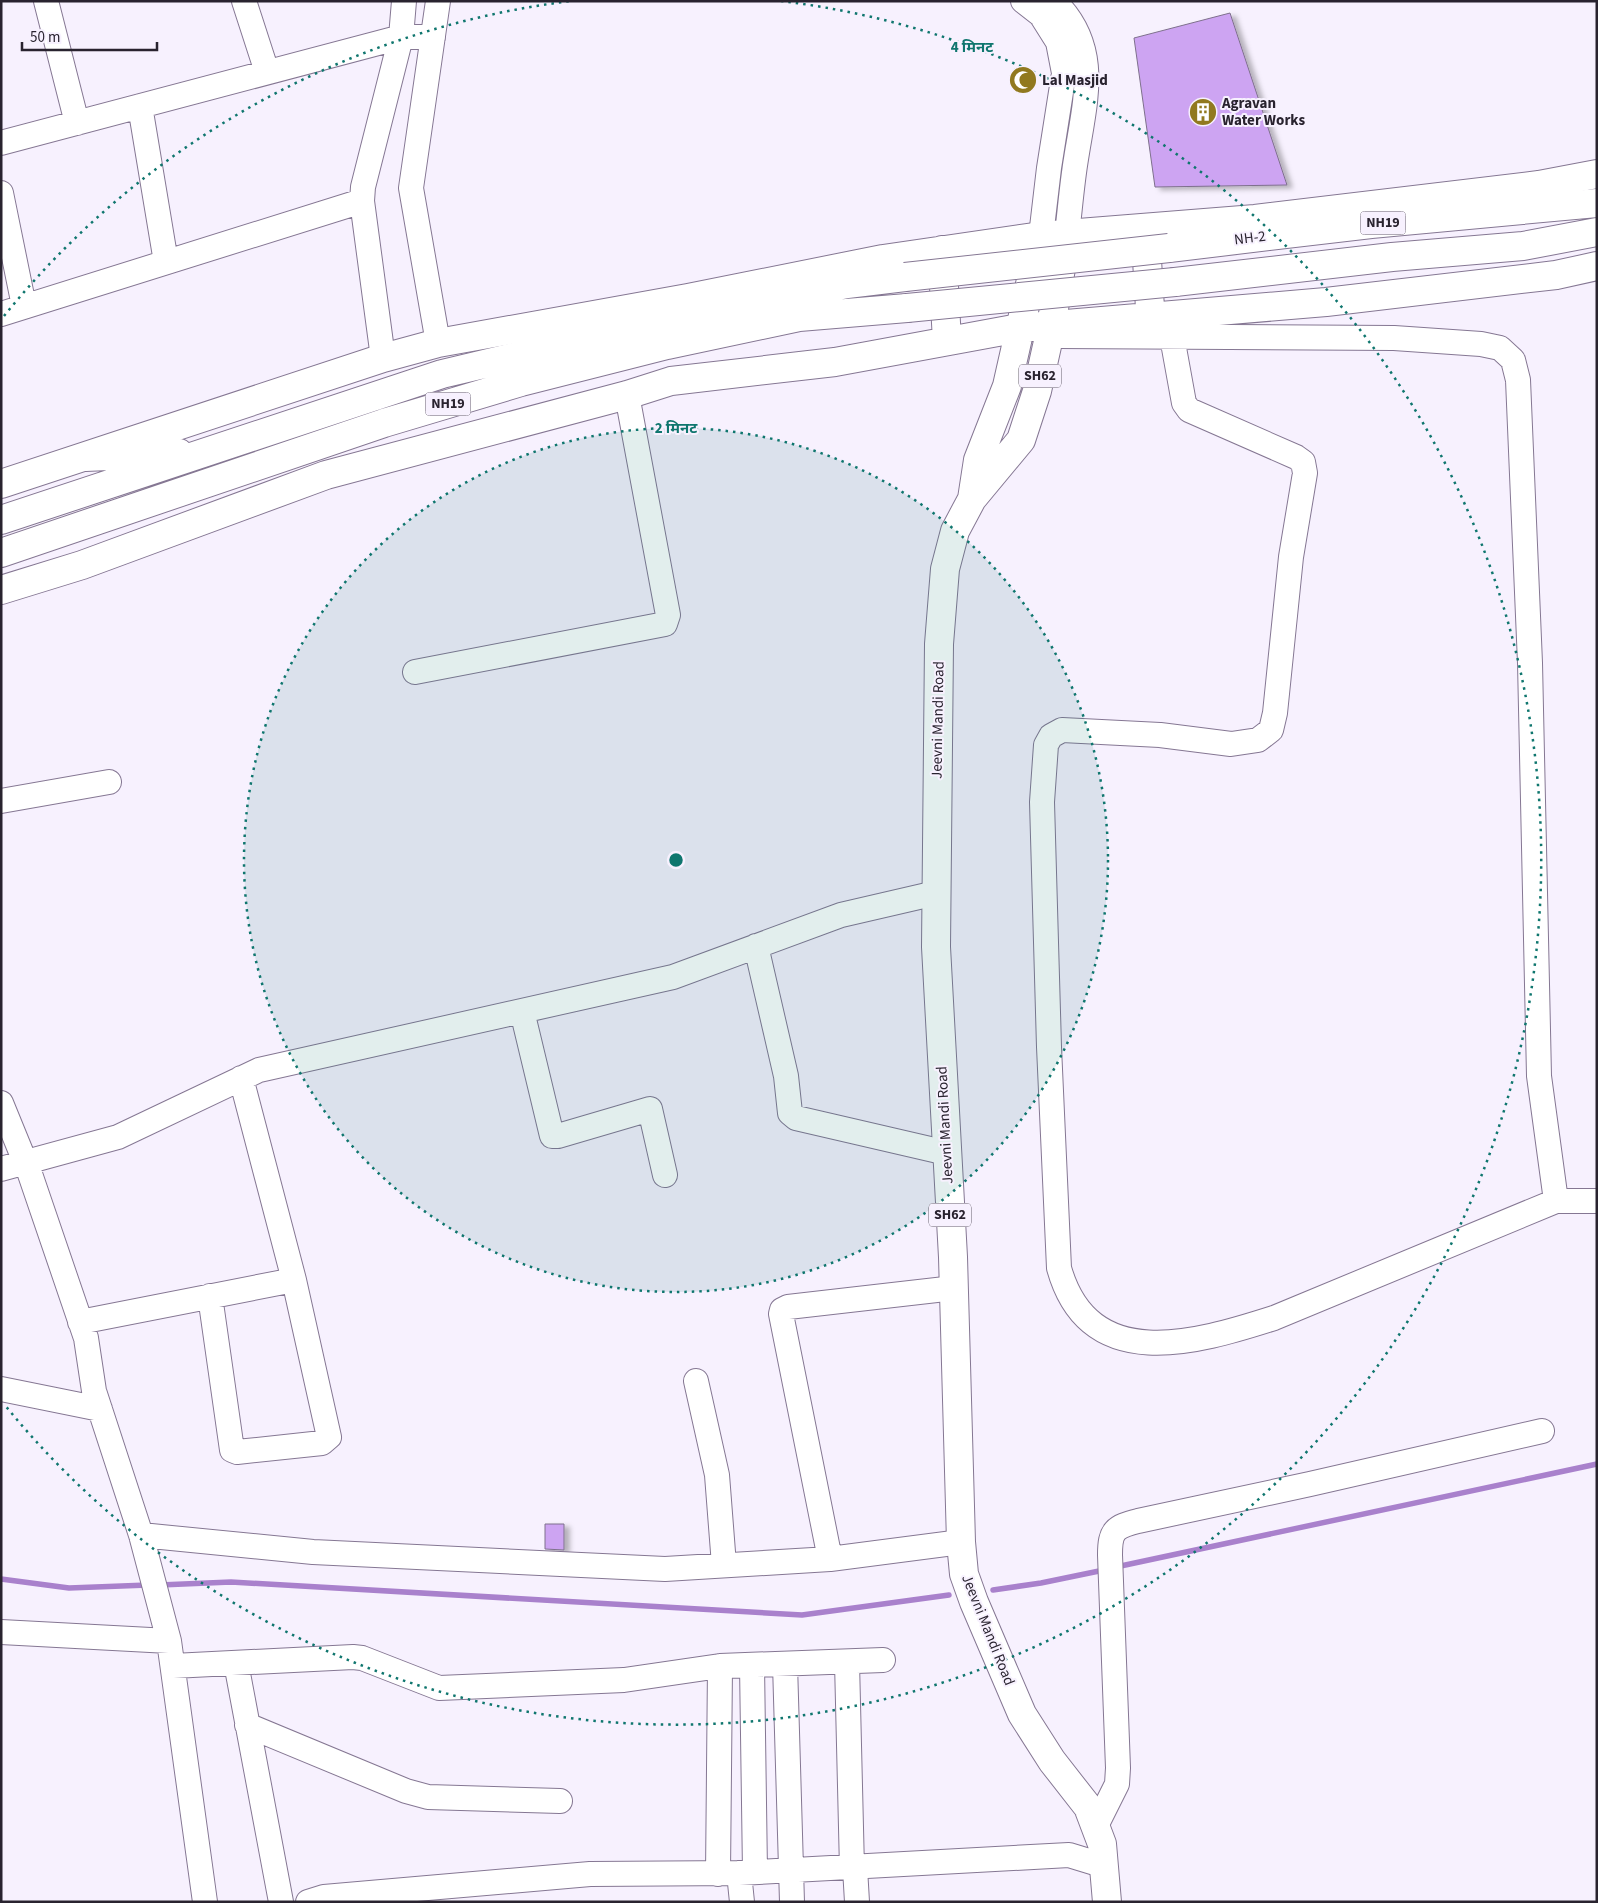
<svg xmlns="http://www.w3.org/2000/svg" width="1598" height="1903" font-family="'Source Sans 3','Noto Sans Devanagari',sans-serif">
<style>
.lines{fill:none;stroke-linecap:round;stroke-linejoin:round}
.stream{stroke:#a981cc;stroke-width:5.5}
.building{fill:#cda4f2;stroke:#7e708c;filter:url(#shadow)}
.minor-casing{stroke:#857793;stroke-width:26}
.major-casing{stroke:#857793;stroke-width:30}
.highway-casing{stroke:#857793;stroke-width:30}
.minor{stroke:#fff;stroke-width:24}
.major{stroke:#fff;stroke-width:28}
.highway{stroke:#fff;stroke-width:28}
.highway-bridge-casing{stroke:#857793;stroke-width:30;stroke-linecap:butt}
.highway-bridge{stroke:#fff;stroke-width:28}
.ring{fill:none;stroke:#0f766e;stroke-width:2.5;stroke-dasharray:2.5 5}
.labels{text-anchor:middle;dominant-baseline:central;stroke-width:4;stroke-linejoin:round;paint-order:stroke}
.shield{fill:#f7f1fe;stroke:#67616d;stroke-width:1}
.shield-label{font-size:14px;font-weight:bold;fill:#29232f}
.poi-label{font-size:15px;font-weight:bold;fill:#29232f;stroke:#f7f1fe;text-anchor:start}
.street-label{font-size:15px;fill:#29232f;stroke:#f7f1fe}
.centre{fill:#0f766e;stroke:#f7f1fe;stroke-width:2.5}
.ring-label{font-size:15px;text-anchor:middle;font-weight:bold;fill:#0f766e;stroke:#f7f1fe;stroke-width:4;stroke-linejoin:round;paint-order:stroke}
</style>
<defs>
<filter id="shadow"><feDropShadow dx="5.5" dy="3" stdDeviation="2.5" flood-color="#0004"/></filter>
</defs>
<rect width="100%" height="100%" fill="#f7f1fe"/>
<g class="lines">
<!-- stream -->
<path class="stream" d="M1116,1567L1597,1464
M1,1579L69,1588L148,1585
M160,1585L231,1582L802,1615L949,1595
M993,1590L1041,1583L1104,1570"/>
</g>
<!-- building -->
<path class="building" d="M1230,13L1287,185L1155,187L1134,38Z
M545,1524H564V1550L545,1549Z"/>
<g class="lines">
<defs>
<path id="minor" d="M46,1L77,123
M244,1L267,72
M438,1L411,188L438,343
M1023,1L1041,15L1058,42L1064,73L1049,168L1041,236
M1054,1C1102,47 1085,101 1076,159C1072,183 1070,209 1067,234
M140,106L166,262
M1,143L401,37H433
M1,193L24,306
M1,314L362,201
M1059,336L1394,338L1481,344L1500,348L1513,360L1518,380L1530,663L1539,1076L1556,1201
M1172,337L1184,403L1189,410L1296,457L1303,462L1305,473L1291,557L1275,713L1271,730L1258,740L1231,744L1160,735L1062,730L1051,736L1046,745L1042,802L1049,1047L1059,1268C1089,1375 1196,1343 1274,1318L1556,1201H1597
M383,358L362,201L363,187L401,37L404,1
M415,672L665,624L668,615L627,395
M1,801L109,782
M756,946L786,1076L790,1113L796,1118L947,1153
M522,1011L552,1136H558L650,1109L665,1175
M1,1103L30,1174L86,1338L94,1391L141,1535L169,1641L205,1902
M1,1169L118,1137L259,1070L673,977L841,915L936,893
M954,1288L788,1307L782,1310L781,1314L830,1559L961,1542
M210,1296L232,1450L237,1452L322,1443L329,1437L294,1280
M80,1322L294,1280L241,1078
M696,1381L717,1475L724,1565
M1,1389L100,1409
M141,1535L313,1552L665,1569L830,1559
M1,1632L169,1641
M847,1662L852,1869
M236,1663L281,1902
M785,1664L792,1902
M752,1665L755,1872
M173,1666L353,1657L362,1658L439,1688L624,1680L720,1666L883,1660
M247,1725L406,1791L428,1797L560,1801
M1096,1826L1117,1784L1118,1768L1110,1555C1110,1530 1115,1527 1138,1521L1310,1484L1542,1431
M855,1868L857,1902
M739,1873L742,1902
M718,1874L720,1666
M308,1902L324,1897L590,1874L739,1873L1069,1855L1105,1866"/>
<path id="major" d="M1145,228L1150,308
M1067,234L1049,337L1037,391L1021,440L972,499L955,531L945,569L939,644L936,947L953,1257L961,1542L964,1574L974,1602L1022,1714L1052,1761L1088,1807L1102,1844L1107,1902
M942,250L947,341
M1,484L383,358L438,343L688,298L883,259L1041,236L1255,219L1539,185L1597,174
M972,499L978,460L1007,386L1040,240
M1,590L82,565L326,475L627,395L671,381L835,362L1019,328L1326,302L1556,275L1597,266"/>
<path id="highway" d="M1169,248L1371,224L1597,203
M1175,282L1392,257L1523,246L1597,232
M85,457L179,453
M1,520L442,374L687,316L847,284L905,277
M1,553L384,423L521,382L667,345L799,317L907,308"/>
</defs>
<!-- minor casing -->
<use href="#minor" class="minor-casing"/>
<!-- major casing -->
<use href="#major" class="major-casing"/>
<!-- highway casing -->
<use href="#highway" class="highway-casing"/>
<!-- minor -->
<use href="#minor" class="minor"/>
<!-- major -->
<use href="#major" class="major"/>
<!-- highway -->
<use href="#highway" class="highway"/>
<defs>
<path id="highway-bridge" d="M905,277L1169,248
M907,308L1175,282"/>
</defs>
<!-- highway-bridge casing -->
<use href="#highway-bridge" class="highway-bridge-casing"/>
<!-- highway-bridge -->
<use href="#highway-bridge" class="highway-bridge"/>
</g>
<!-- distance rings -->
<circle cx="676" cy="860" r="432" fill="#0f766e" fill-opacity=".12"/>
<g class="ring">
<circle cx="676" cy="860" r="432"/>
<path d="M4 316A865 865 0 0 1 571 1M781 1A865 865 0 1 1 4 1404"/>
</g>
<!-- icons -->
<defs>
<symbol id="mosque-disc" viewBox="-11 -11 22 22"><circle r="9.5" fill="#91791f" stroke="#f7f1fe"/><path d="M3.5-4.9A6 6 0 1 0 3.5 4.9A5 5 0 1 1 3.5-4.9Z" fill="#fff"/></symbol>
<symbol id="building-disc" viewBox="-11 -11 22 22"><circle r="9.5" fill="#91791f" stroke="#f7f1fe"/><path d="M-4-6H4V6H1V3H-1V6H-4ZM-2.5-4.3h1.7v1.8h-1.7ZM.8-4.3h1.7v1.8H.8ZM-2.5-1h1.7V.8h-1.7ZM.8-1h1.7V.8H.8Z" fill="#fff"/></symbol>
</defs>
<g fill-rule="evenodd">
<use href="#mosque-disc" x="1007" y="64" width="32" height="32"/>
<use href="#building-disc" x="1187" y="96" width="32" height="32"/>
</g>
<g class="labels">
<!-- shield labels -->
<g class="shield">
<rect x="1360.5" y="211.5" width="45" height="23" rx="4"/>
<rect x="1019" y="364.5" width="42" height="23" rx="4"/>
<rect x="425.5" y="392.5" width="45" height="23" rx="4"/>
<rect x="929" y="1203.5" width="42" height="23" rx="4"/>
</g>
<g class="shield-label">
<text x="1383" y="223">NH19</text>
<text x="1040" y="376">SH62</text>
<text x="448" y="404">NH19</text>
<text x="950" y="1215">SH62</text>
</g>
<!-- poi labels -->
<g class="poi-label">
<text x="1042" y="80">Lal Masjid</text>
<text x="1222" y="103">Agravan<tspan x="1222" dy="17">Water Works</tspan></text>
</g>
<!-- street labels -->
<g class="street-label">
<text transform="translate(1250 238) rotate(-7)">NH-2</text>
<text transform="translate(938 720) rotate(-89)">Jeevni Mandi Road</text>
<text transform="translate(945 1125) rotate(-93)">Jeevni Mandi Road</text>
<text transform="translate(988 1630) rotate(68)">Jeevni Mandi Road</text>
</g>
</g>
<circle cx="676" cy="860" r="8" class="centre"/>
<g class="ring-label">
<text x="972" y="52">4 मिनट</text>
<text x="676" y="433">2 मिनट</text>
</g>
<!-- border -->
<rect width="1598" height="1903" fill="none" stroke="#29232f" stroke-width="5"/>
<!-- scale -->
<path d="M22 42v8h135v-8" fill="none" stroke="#29232f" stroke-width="2.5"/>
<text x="30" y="42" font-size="15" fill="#29232f" stroke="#f7f1fe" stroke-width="4" paint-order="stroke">50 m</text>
</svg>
